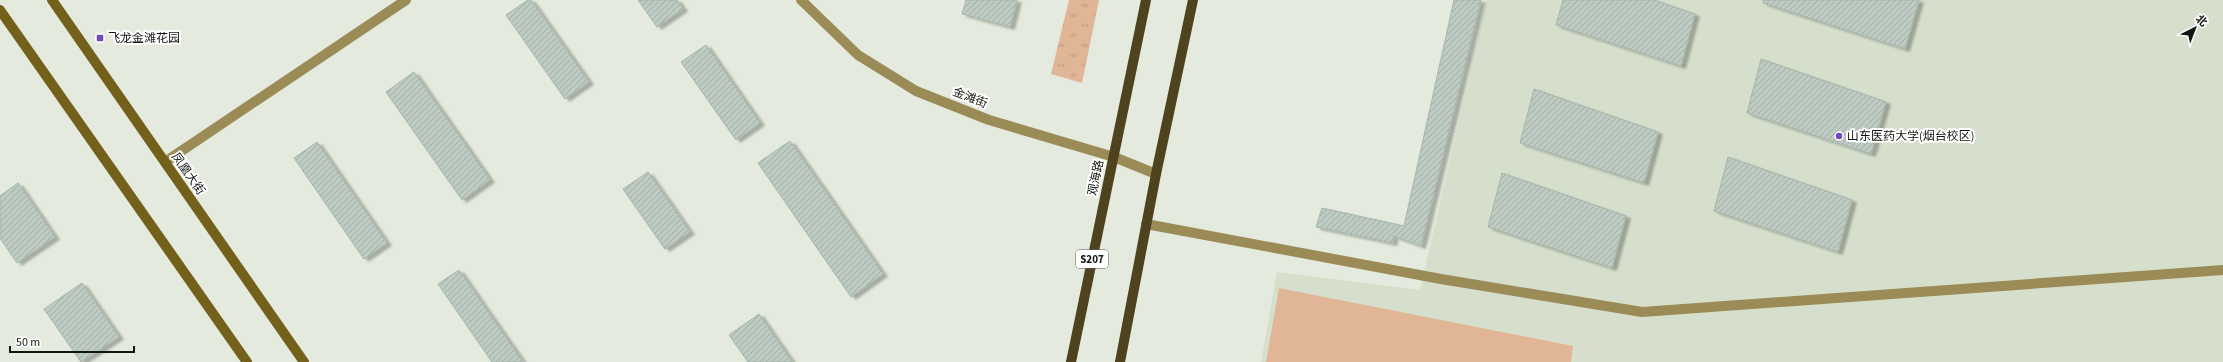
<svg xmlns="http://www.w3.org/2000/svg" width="2223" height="362" font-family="'Source Sans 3','Noto Sans SC',sans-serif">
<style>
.built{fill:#d6dfcb}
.grass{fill:url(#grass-tufts)}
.garden{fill:#e0b696}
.building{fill:url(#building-hatch);stroke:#a6b4ac;filter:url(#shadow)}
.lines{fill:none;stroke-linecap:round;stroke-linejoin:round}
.minor{stroke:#9b8b57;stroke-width:10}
.tertiary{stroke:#9b8b57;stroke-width:10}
.secondary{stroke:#73601b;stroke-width:10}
.primary{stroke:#4e431e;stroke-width:10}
.poi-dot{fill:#7247bf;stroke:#fff;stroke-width:1.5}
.labels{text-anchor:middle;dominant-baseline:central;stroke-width:4;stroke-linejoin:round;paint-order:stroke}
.shield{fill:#fff;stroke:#5a5b58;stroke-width:1}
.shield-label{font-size:11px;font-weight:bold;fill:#131511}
.poi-label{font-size:12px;fill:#131511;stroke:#fff;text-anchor:start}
.street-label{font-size:12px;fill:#131511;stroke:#fff}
</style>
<defs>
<pattern id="grass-tufts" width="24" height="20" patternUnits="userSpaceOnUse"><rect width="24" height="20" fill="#e0b696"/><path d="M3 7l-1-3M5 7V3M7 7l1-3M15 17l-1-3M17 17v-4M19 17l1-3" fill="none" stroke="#bf9c80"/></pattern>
<pattern id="building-hatch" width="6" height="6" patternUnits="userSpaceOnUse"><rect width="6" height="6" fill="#bdcbc3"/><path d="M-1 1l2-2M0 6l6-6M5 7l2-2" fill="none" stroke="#a2ada6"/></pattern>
<filter id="shadow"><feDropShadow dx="4.5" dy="2.5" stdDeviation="1" flood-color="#0004"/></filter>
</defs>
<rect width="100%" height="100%" fill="#e4eadd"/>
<!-- built -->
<path class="built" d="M1487,0H2223V362H1261L1277,272L1420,290Z"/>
<!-- grass -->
<path class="grass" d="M1069,0H1099L1082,83L1051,74Z"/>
<!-- garden -->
<path class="garden" d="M1279,288L1573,346L1571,362H1266Z"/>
<!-- building -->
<path class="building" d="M528,0H531L589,82L565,99L506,15Z
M638,0H677L683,9L657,27Z
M966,0H1017L1010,27L962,14Z
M1454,0H1481L1421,246L1393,236V243L1316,227L1322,208L1404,226Z
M1563,0H1654L1695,14L1681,66L1556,25Z
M1763,0H1919L1905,49L1763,3Z
M706,45L760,123L736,140L681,62Z
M1761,59L1886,102L1871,154L1747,113Z
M414,72L490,180L462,200L386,92Z
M1534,89L1658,132L1644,183L1520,143Z
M790,141L883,274L851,297L758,163Z
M317,142L387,243L364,259L294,158Z
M1728,157L1852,200L1838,252L1714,211Z
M648,172L690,232L665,249L623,189Z
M1502,173L1626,216L1612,268L1488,227Z
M18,183L55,237L17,263L0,238V196Z
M459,270L523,362H492L438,284Z
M82,283L119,337L81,362L44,309Z
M759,314L792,362H748L729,335Z"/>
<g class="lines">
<!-- minor -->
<path class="minor" d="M165,162L406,0
M1146,224L1441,279L1642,312L2223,270"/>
<!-- tertiary -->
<path class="tertiary" d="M801,0L858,55L916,91L989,120L1114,157L1156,174"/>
<!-- secondary -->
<path class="secondary" d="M52,0L304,362
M0,10L247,362"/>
<!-- primary -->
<path class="primary" d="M1071,362L1146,0
M1120,362L1156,174L1193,0"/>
</g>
<!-- markers -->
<g class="poi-dot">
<rect x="96" y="34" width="8" height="8" rx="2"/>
<circle cx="1839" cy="136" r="4"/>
</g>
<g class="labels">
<!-- shield labels -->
<rect class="shield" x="1076" y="250" width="32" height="18" rx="3"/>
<g class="shield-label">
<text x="1092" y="259">S207</text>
</g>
<!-- poi labels -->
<g class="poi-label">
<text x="108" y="38">飞龙金滩花园</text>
<text x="1847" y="136">山东医药大学(烟台校区)</text>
</g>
<!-- street labels -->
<g class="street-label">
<text transform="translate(970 98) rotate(21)">金滩街</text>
<text transform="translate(188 174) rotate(55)">凤凰大街</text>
<text transform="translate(1096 178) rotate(-78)">观海路</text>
</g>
</g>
<!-- north arrow -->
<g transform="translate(2195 28) rotate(42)" stroke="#ffffff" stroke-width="3" paint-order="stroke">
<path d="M0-3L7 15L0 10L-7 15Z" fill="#131511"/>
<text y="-6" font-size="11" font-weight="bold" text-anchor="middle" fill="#131511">北</text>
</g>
<!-- scale -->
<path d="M10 346v6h124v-6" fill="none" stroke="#131511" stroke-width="2"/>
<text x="16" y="346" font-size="12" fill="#131511" stroke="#ffffff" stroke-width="3" paint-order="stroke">50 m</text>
</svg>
